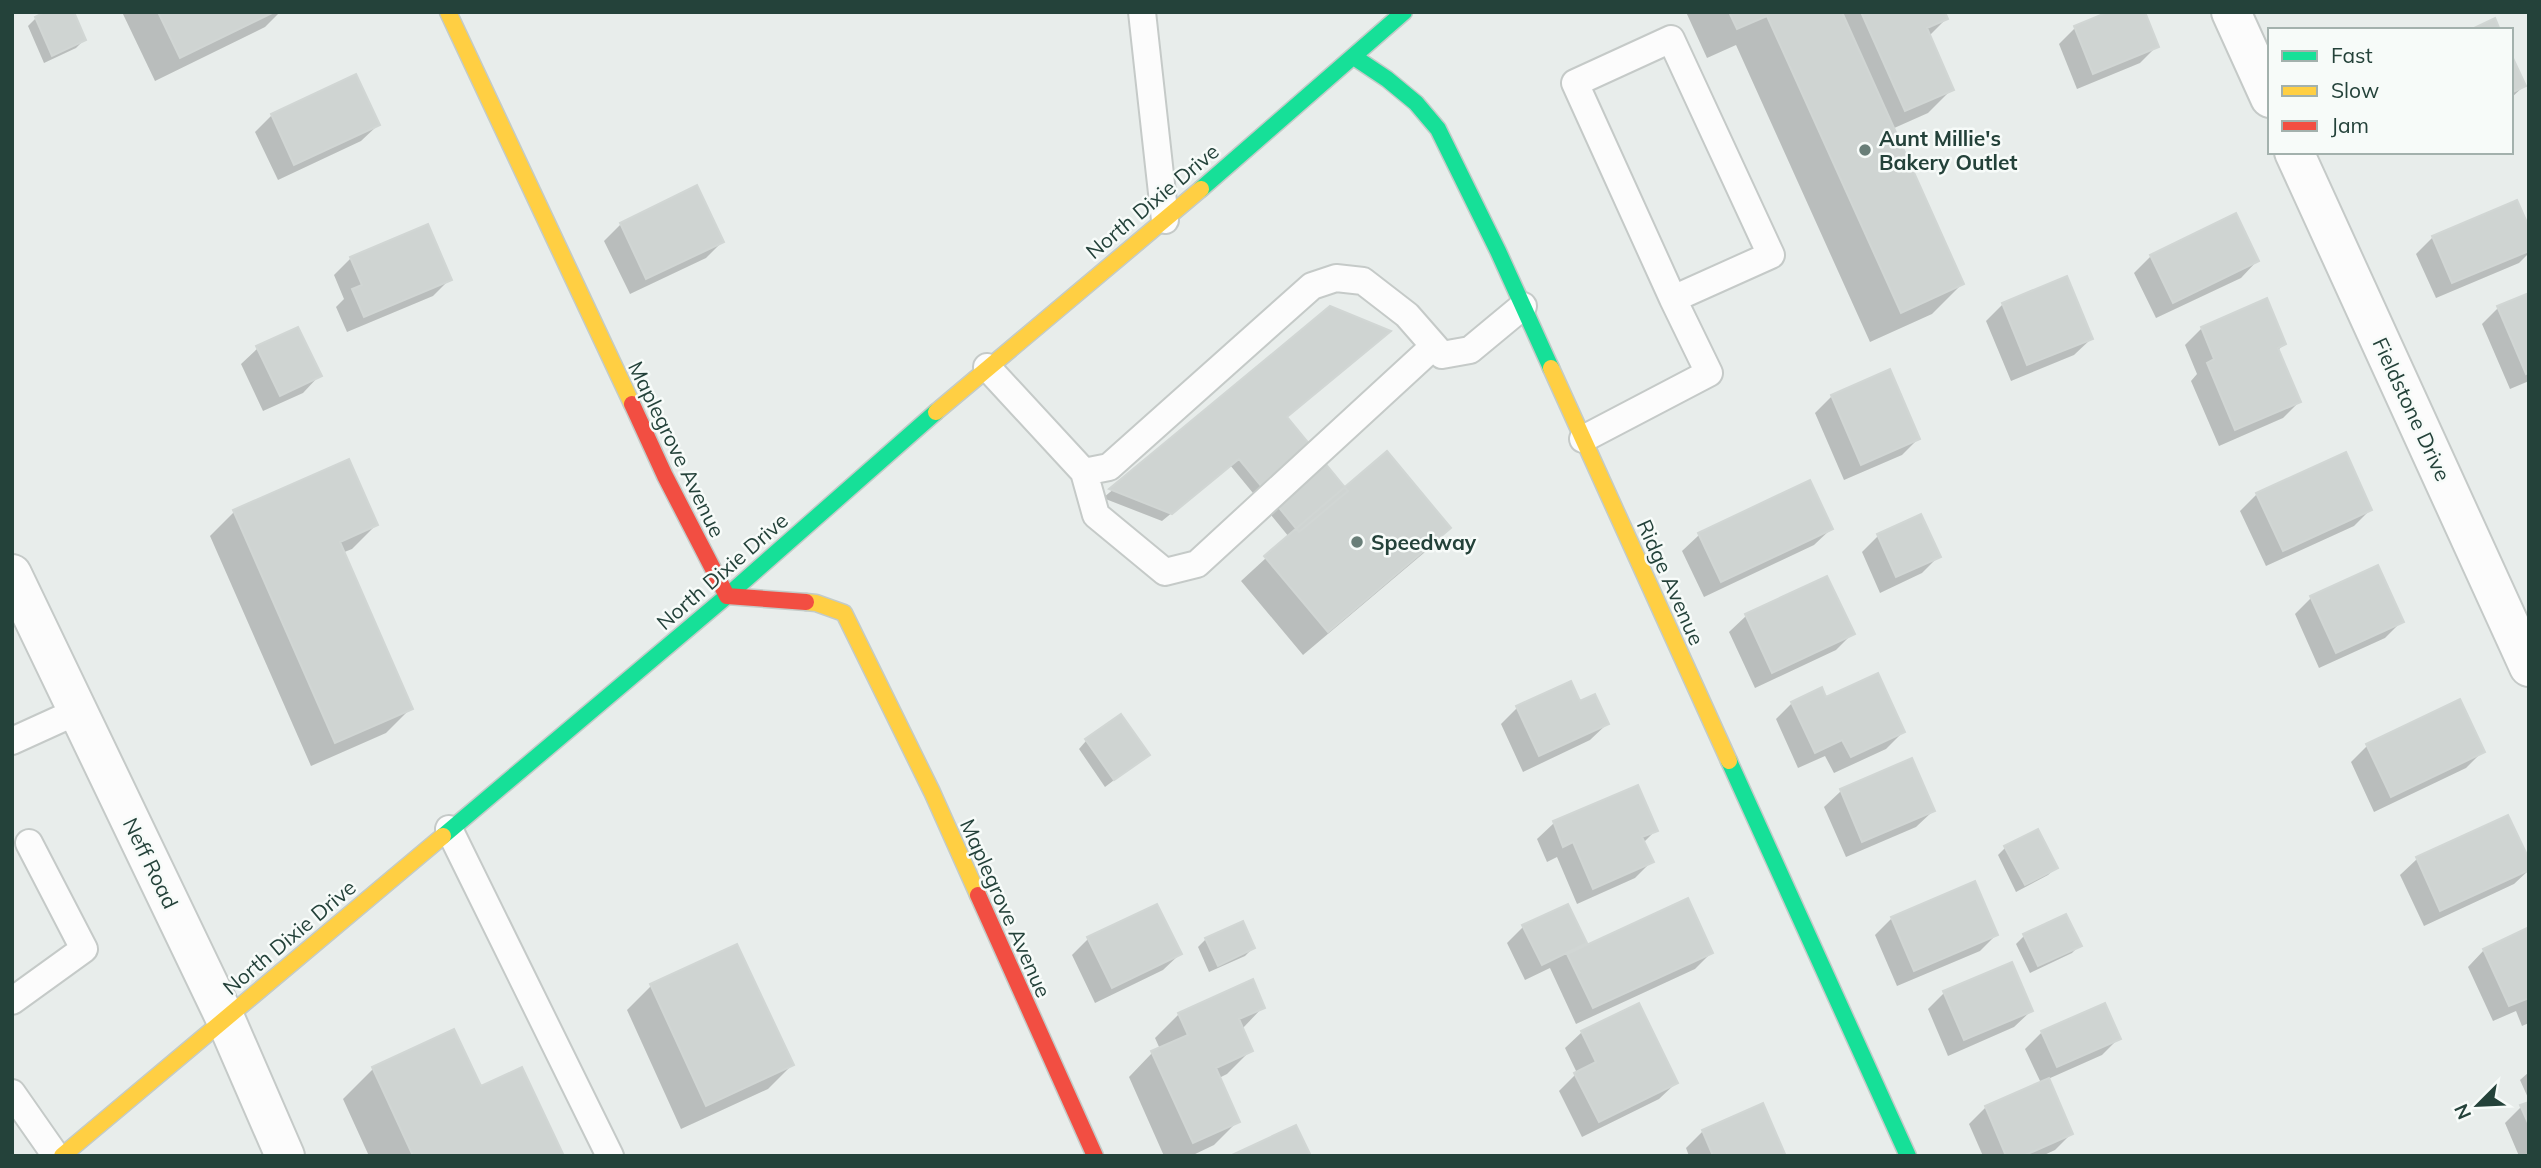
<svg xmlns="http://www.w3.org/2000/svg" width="2541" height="1168" font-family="Mulish,sans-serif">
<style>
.shadow{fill:#0003}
.building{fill:#cfd4d2;stroke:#d1d6d4;stroke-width:2}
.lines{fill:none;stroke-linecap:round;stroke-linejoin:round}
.lane-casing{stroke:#c5cac8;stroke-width:30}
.street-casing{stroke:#c5cac8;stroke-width:42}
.fast-casing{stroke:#c3cbc8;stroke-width:19}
.slow-casing{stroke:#c3cbc8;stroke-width:19}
.jam-casing{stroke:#c3cbc8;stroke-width:19}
.lane{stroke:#fcfcfc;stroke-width:26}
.street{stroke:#fcfcfc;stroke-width:38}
.fast{stroke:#16e098;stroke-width:16}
.slow{stroke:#ffcf43;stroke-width:16}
.jam{stroke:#f24e42;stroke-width:16}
.poi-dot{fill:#697e78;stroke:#f7fbf9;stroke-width:2.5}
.labels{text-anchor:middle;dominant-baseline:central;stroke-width:5;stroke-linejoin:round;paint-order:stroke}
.poi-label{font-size:21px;font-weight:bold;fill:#24423a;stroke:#f7fbf9;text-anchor:start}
.street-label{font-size:21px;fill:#24423a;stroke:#f7fbf9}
</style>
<rect width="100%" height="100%" fill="#e8edeb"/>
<!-- shadow -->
<path class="shadow" d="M122,12H280L265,27L155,81Z
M1686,12H1943L1946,19L1929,36L1952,89L1928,113L1892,129L1962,284L1932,314L1870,342L1736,45L1707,58Z
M36,18L84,40L76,48L44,63L28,26Z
M2075,28L2157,46L2140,63L2077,89L2059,44Z
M2511,58L2524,86L2511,98Z
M272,115L378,125L361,141L278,180L255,132Z
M621,224L722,242L706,258L630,294L604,241Z
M2529,232V253L2519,263L2436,298L2416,254L2433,237Z
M2151,256L2257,261L2241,278L2156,318L2134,273Z
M351,258L450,279L433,296L347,332L336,307L344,299L334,275Z
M2529,295V381L2510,389L2482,324L2498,308Z
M2266,301L2284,344L2277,351L2299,402L2283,418L2219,446L2191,381L2197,374L2185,345L2202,328Z
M2003,304L2091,339L2074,355L2011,381L1986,321Z
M1330,308L1285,417L1345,489L1449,528L1425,552L1303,655L1241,581L1289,537L1230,465L1162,521L1103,498Z
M258,348L319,376L303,393L263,411L241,364Z
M1889,372L1918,439L1902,455L1844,480L1815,413L1831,397Z
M348,461L376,525L352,549L342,553L410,709L386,733L311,766L210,536L234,512Z
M1809,483L1831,529L1814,545L1704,597L1682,551L1699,535Z
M2257,494L2370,510L2354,526L2266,566L2240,511Z
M1878,536L1938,557L1922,573L1880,593L1862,552Z
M2311,598L2402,621L2385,638L2319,668L2295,614Z
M1746,616L1852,634L1836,650L1755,688L1729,632Z
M1825,699L1903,732L1886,749L1834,773L1825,756L1798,768L1776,719L1792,703Z
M1579,703L1607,724L1590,740L1523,772L1501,724L1517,708Z
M1086,741L1147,755L1105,787L1079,749Z
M2367,746L2483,751L2466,768L2374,812L2351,762Z
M1841,791L1933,811L1916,827L1846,857L1824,807Z
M2507,817L2529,870L2514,884L2424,926L2400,875L2417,859Z
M1554,823L1656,830L1643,843L1651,862L1635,878L1577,904L1557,857L1547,862L1537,839Z
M2006,847L2056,868L2048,875L2016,892L1998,855Z
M1892,918L1996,935L1980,951L1897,986L1875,935Z
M1523,927L1585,943L1577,951L1711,953L1695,969L1576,1024L1550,968L1525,980L1507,943Z
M2529,929V1023L2522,1026L2516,1011L2493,1021L2468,967L2484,950Z
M2024,936L2080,945L2072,953L2030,973L2016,944Z
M1088,939L1180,954L1163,970L1095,1003L1072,955Z
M1206,939L1253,948L1245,956L1209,972L1198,947Z
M736,946L792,1065L768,1089L681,1129L627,1010L651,986Z
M1944,993L2031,1011L2014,1027L1948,1056L1928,1009Z
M1263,1007L1242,1029L1251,1050L1227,1074L1219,1078L1238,1121L1214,1145L1191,1156H1164L1129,1077L1152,1053L1160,1049L1155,1038L1179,1014Z
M1582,1032L1676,1083L1659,1099L1582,1137L1559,1091L1577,1073L1565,1048Z
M2042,1032L2118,1039L2102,1055L2048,1079L2071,1134L2055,1150L2042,1156H1983L1969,1124L1986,1107L2041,1083L2025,1049Z
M373,1069L480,1088L562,1156H369L343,1099Z
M2529,1072V1100L2520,1080Z
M2529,1104V1156H2519L2505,1123L2521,1107Z
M1703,1131L1780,1156H1689L1686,1148Z"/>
<!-- building -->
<path class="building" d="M45,12H74L86,40L52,56L35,17Z
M158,12H274L180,58Z
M1729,12H1842L1964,284L1901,313L1767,16L1737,29Z
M1861,12H1945L1948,19L1927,28L1954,90L1905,111Z
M2108,12H2145L2159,47L2093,74L2074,26Z
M2495,18L2500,30H2470Z
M2511,54L2526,86L2511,93Z
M356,74L380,125L294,165L271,114Z
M697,185L724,242L646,279L620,223Z
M2517,200L2529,227V251L2452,283L2432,236Z
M2236,213L2259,261L2173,303L2150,255Z
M428,224L452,280L364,317L352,289L362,285L350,257Z
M2067,276L2093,339L2027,365L2002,303Z
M2529,293V372L2526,374L2497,306Z
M2267,298L2286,344L2278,348L2301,402L2235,430L2207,363L2214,359L2201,327Z
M1330,306L1391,331L1287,417L1348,491L1299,532L1239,459L1172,514L1109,489Z
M298,327L322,376L280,396L256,346Z
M1890,369L1920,439L1861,465L1831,395Z
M1387,451L1451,528L1328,632L1264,556Z
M2346,452L2372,510L2283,551L2256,493Z
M349,459L378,525L340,542L413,709L335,743L233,510Z
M1810,480L1833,529L1721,582L1698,533Z
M1921,514L1941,557L1896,577L1877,534Z
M2378,565L2404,622L2336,653L2310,596Z
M1827,576L1855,634L1772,673L1745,614Z
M1878,673L1905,732L1851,757L1842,740L1815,753L1791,702L1822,687L1826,697Z
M1571,681L1580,701L1595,694L1609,724L1539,756L1516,706Z
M2460,699L2485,752L2391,797L2366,744Z
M1121,714L1150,755L1114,780L1085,739Z
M1912,758L1935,811L1862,842L1840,789Z
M1638,785L1658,831L1642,837L1654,862L1593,889L1573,842L1563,847L1553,821Z
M2508,815L2529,859V870L2440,911L2416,857Z
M2038,829L2058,868L2025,885L2004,846Z
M1975,881L1998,935L1914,971L1891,917Z
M1688,898L1713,953L1593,1008L1567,954Z
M1157,904L1182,954L1112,988L1087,937Z
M1568,904L1587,943L1542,965L1522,925Z
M2066,914L2082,946L2038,966L2023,934Z
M1243,921L1255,948L1218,966L1205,938Z
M2529,927V998L2509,1006L2483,949Z
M737,944L794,1065L706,1106L650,984Z
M2012,962L2033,1011L1964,1040L1943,991Z
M1253,979L1265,1008L1239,1019L1253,1051L1216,1068L1240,1122L1193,1143L1151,1051L1188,1035L1178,1013Z
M1639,1003L1678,1083L1599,1122L1574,1073L1596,1062L1581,1031Z
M2105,1003L2121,1039L2057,1067L2041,1031Z
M454,1029L481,1086L522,1067L564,1156H413L372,1067Z
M2049,1078L2073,1134L2023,1156H2006L1985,1106Z
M2529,1102V1125L2520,1105Z
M1763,1103L1785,1154L1780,1156H1713L1702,1130Z
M1296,1125L1311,1156H1230Z"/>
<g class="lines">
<defs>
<path id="lane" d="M1142,12L1165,220
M1671,39L1771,255L1673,299L1575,83Z
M987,367L1084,472L1109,467L1312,286L1336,278L1363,281L1407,315L1442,355L1470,350L1523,306
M1583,439L1709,373L1673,299
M1084,472L1096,515L1165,572L1197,564L1434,346
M12,741L78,711
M449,829L610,1156
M12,1001L84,949L29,843
M12,1093L56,1156"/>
<path id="street" d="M2231,12L2270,98
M2294,152L2529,667
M12,574L225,1018L285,1156"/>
<path id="fast" d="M1354,57L1387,79L1416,103L1438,129L1498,251L1551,368
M1201,189L1404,12
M1729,761L1908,1156
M443,836L727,596L936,412"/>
<path id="slow" d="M448,12L632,404
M1551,368L1729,761
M936,412L1201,189
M806,602L816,603L844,613L932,792L978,895
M62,1156L443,836"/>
<path id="jam" d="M632,404L665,476L727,596L806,602
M978,895L1095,1156"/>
</defs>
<!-- lane casing -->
<use href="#lane" class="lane-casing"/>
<!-- street casing -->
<use href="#street" class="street-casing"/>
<!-- fast casing -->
<use href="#fast" class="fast-casing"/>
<!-- slow casing -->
<use href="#slow" class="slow-casing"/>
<!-- jam casing -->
<use href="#jam" class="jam-casing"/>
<!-- lane -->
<use href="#lane" class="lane"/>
<!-- street -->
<use href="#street" class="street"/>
<!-- fast -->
<use href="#fast" class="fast"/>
<!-- slow -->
<use href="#slow" class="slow"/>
<!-- jam -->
<use href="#jam" class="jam"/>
</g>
<!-- markers -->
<g class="poi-dot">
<circle cx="1865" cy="150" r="7"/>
<circle cx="1357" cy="542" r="7"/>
</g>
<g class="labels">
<!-- poi labels -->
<g class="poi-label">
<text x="1879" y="138">Aunt Millie's<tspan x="1879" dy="24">Bakery Outlet</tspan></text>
<text x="1371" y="542">Speedway</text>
</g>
<!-- street labels -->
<g class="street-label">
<text transform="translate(1152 201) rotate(-40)">North Dixie Drive</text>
<text transform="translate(2412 409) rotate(65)">Fieldstone Drive</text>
<text transform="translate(677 449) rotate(64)">Maplegrove Avenue</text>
<text transform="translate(722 571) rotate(-41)">North Dixie Drive</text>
<text transform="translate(1671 582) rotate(66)">Ridge Avenue</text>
<text transform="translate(151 863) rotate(64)">Neff Road</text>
<text transform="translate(1006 908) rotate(66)">Maplegrove Avenue</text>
<text transform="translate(289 937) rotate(-40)">North Dixie Drive</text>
</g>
</g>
<!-- border -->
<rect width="2541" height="1168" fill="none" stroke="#24423a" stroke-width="28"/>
<!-- legend -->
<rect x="2268" y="28" width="245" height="126" fill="#f7fbf9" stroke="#a3b1ad" stroke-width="2"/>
<rect x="2282" y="51" width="35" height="10" fill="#16e098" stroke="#a3b1ad" stroke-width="2"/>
<text x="2331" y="63" font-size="21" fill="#24423a">Fast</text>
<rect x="2282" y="86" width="35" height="10" fill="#ffcf43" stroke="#a3b1ad" stroke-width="2"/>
<text x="2331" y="98" font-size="21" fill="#24423a">Slow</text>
<rect x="2282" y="121" width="35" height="10" fill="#f24e42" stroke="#a3b1ad" stroke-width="2"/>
<text x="2331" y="133" font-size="21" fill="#24423a">Jam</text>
<!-- north arrow -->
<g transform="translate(2478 1105) rotate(246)" stroke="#f7fbf9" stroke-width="5" paint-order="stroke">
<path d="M0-5L12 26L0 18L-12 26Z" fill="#24423a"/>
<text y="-10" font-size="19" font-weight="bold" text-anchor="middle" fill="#24423a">N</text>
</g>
</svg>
